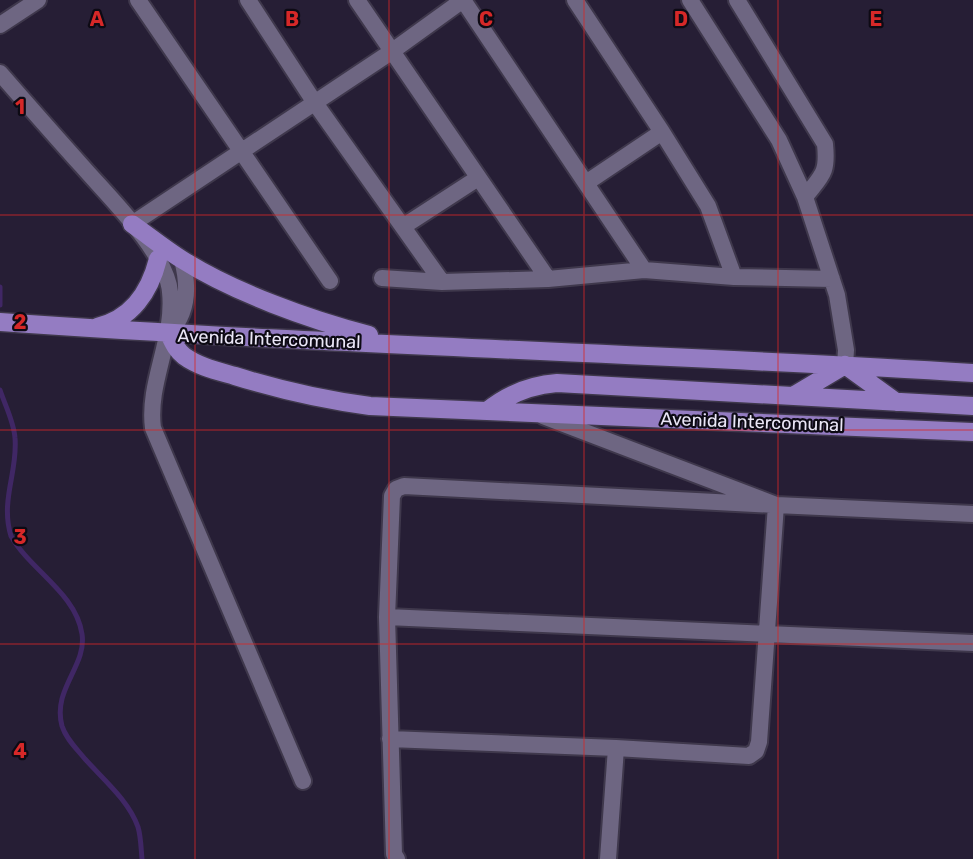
<svg xmlns="http://www.w3.org/2000/svg" width="973" height="859" font-family="Rubik,sans-serif">
<style>
.lines{fill:none;stroke-linecap:round;stroke-linejoin:round}
.stream{stroke:#402765;stroke-width:5}
.street-casing{stroke:#3f384c;stroke-width:20}
.primary-casing{stroke:#3f384c;stroke-width:21}
.street{stroke:#6e6682;stroke-width:16}
.primary{stroke:#947cc2;stroke-width:18}
.grid{fill:none;stroke:#d62828;stroke-width:1.5;stroke-opacity:0.55}
.labels{text-anchor:middle;dominant-baseline:central;stroke-width:4.5;stroke-linejoin:round;paint-order:stroke}
.street-label{font-size:18px;fill:#eae6f6;stroke:#0d0a14}
.grid-label{font-size:20px;text-anchor:middle;font-weight:bold;fill:#d62828;stroke:#0d0a14;stroke-width:4.5;stroke-linejoin:round;paint-order:stroke}
</style>
<rect width="100%" height="100%" fill="#261e35"/>
<g class="lines">
<!-- stream -->
<path class="stream" d="M0,287V305
M0,390C5,405 14,422 15,438C18,472 0,500 11,536C30,570 76,593 82,634C87,666 52,689 62,726C66,739 77,749 85,759C104,780 129,801 138,827C141,837 141,849 142,859"/>
<defs>
<path id="street" d="M138,0L330,281
M248,0L315,103L442,282
M357,0L548,279
M463,0L644,270
M690,0L779,140L805,197L837,295L846,350L845,365
M737,0L825,144C828,174 822,175 805,197
M0,25L38,0
M0,73C27,104 54,135 82,166C108,196 167,253 170,292C175,339 147,383 153,428L303,781
M586,183L662,132
M132,224L391,52L463,0
M404,226L478,178
M734,277L832,279
M382,278L442,282L548,279L644,270L734,277L708,206L662,132L575,0
M169,333C189,312 189,286 182,260
M543,416L776,505L973,514
M387,617L973,643
M390,739L616,748
M397,859L394,854L387,617L392,496L396,489L404,486L776,505L759,742L756,751L749,756L616,748L608,859"/>
<path id="primary" d="M132,224C149,236 164,248 181,259C233,292 310,320 369,335
M0,322C324,345 649,353 973,373
M97,327C132,319 150,291 158,259
M169,334C173,342 176,350 184,356C199,367 218,371 235,376C280,390 324,400 370,406L973,432
M793,396L845,365L896,402
M487,411C508,394 530,385 557,383L973,406"/>
</defs>
<!-- street casing -->
<use href="#street" class="street-casing"/>
<!-- primary casing -->
<use href="#primary" class="primary-casing"/>
<!-- street -->
<use href="#street" class="street"/>
<!-- primary -->
<use href="#primary" class="primary"/>
</g>
<!-- grid -->
<path class="grid" d="M195,0V859M389,0V859M584,0V859M778,0V859M0,215H973M0,430H973M0,644H973"/>
<g class="labels">
<!-- street labels -->
<g class="street-label">
<text transform="translate(269 339) rotate(2)">Avenida Intercomunal</text>
<text transform="translate(752 422) rotate(2)">Avenida Intercomunal</text>
</g>
</g>
<g class="grid-label">
<text x="97" y="26">A</text>
<text x="292" y="26">B</text>
<text x="486" y="26">C</text>
<text x="681" y="26">D</text>
<text x="876" y="26">E</text>
<text x="20" y="114">1</text>
<text x="20" y="329">2</text>
<text x="20" y="544">3</text>
<text x="20" y="758">4</text>
</g>
</svg>
